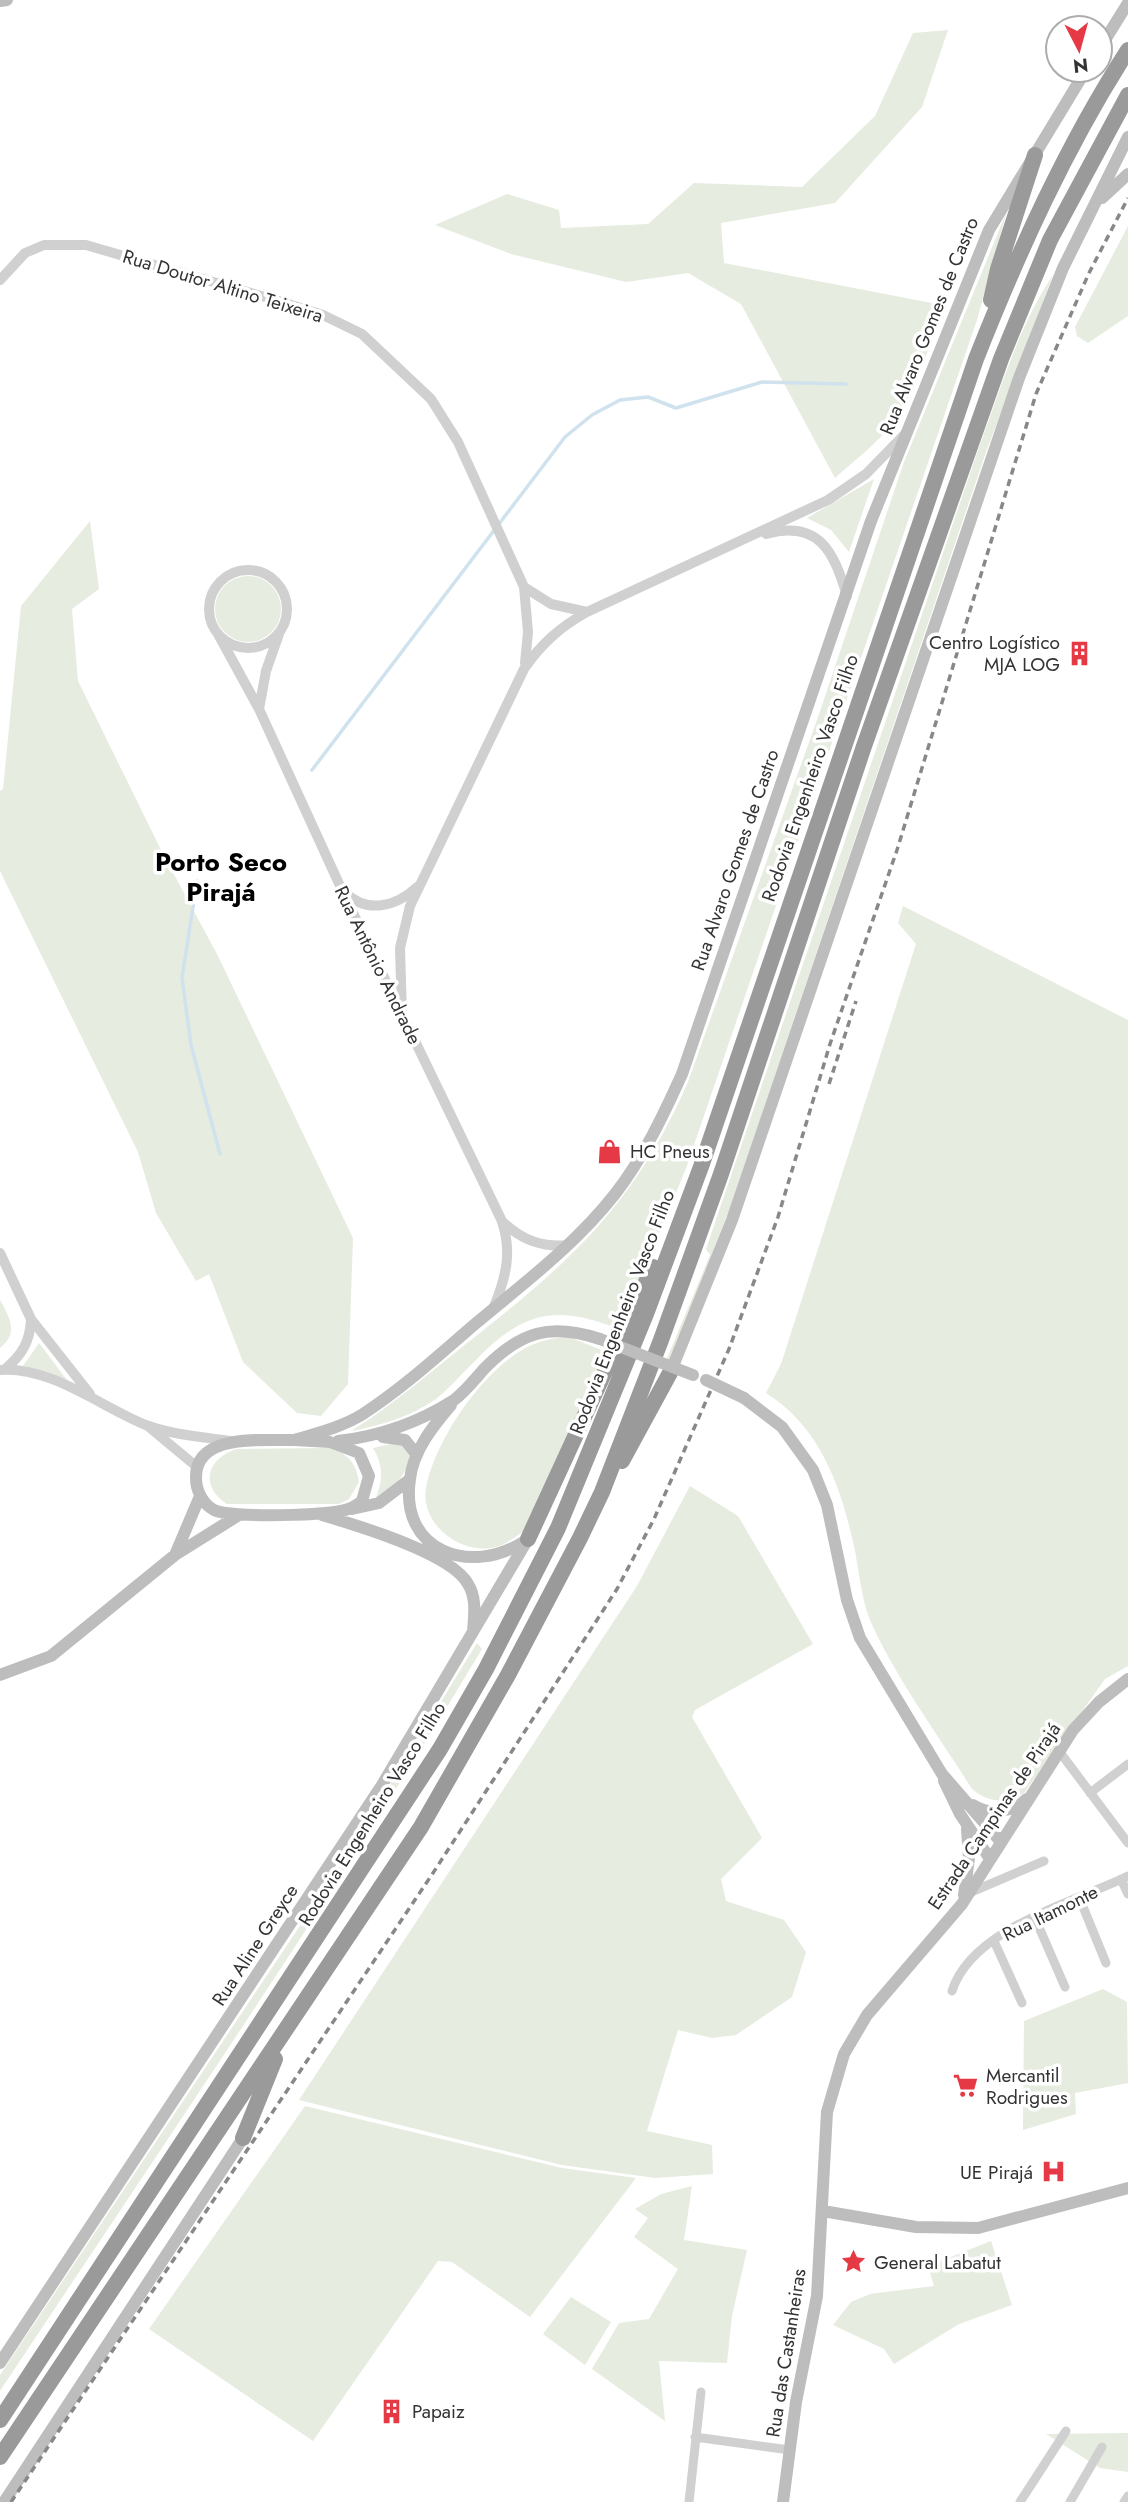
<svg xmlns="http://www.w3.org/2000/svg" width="1128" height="2502" font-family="Jost,sans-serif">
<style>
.green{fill:#e6ecdf}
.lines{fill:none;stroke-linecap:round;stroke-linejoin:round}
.stream{stroke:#cfe2ee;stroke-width:3.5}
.minor{stroke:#d0d0d0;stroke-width:9}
.tertiary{stroke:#d0d0d0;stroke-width:10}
.secondary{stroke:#bdbdbd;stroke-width:12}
.motorway{stroke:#9a9a9a;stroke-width:16}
.rail{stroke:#888;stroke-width:3.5;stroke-dasharray:7 5;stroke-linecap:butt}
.secondary-bridge{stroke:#bdbdbd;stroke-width:12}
.labels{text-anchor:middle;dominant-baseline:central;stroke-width:7;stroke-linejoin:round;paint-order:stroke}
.street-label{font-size:19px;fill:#333;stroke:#fff}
.poi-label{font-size:19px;fill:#333;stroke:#fff;text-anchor:start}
.district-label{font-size:26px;font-weight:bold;fill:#000;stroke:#fff}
</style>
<rect width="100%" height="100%" fill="#fff"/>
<!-- green -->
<path class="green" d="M948,30L922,107L835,203L721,223L724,263L942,305C931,344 917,388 894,421C878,443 855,460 835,478L741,304L688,273L626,282L511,254L435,225L507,194L559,210L561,228L648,224L694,183L802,187L875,116L913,33Z
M1007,211L977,320L685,1171L619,1329C555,1304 523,1311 475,1361C462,1373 450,1388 436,1399C410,1417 382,1425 351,1431C391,1406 426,1376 462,1347C568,1264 633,1208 688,1082L818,717L904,462Z
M1128,226V316L1088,343L1077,336L1075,327Z
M1053,275L986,452L731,1205L664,1375L661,1373L710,1255L706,1249L978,450C1000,391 1018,327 1053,275Z
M874,479L849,552L831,530L807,518Z
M90,521L99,589L72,609L78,681L163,854L217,954L353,1238L348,1384L321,1416L297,1413L243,1362L209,1274L196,1281L156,1213L138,1152L0,871V791L3,789L21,606Z
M215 609a33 33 0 1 1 66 0a33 33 0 1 1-66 0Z
M903,906L1128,1020V1666L1105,1679L1024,1793C1006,1804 988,1803 972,1789C940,1738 899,1682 874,1629C862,1605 860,1577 855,1551C842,1490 822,1428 766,1393L781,1364L916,944L898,923Z
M0,1300C10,1318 19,1333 0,1348Z
M569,1337L609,1353L524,1531C515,1537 507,1544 496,1547C462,1556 420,1525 426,1488C435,1438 492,1354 543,1341C551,1338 561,1338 569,1337Z
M39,1343L67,1380L23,1366Z
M396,1443L411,1448C408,1474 397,1487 375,1500C383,1481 384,1466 373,1448Z
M331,1448C349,1455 356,1463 359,1482L349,1499L339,1504H227C199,1486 207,1458 237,1449Z
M690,1486L738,1516L813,1644L695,1710L692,1717L762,1838L721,1879L726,1901L784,1920L806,1952L792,1997L736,2035L712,2038L678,2030L647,2131L712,2145L713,2174L655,2178L562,2165L299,2100L637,1586Z
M477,1643L482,1649C330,1902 163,2145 0,2391V2375L340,1866Z
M1103,1989L1127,2002L1128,2083L1075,2093L1076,2114L1023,2130L1024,2021Z
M305,2106L562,2168L636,2178L530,2317L452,2262L438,2261L313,2441L149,2329Z
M692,2186L684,2240L747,2250L732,2316L727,2363L659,2361L665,2421L592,2369L619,2323L649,2319L678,2269L634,2237L648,2218L635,2209L661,2194Z
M991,2241L1012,2305L959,2324L894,2364L884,2349L833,2325L851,2302L870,2294L934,2286L928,2266Z
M571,2297L611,2322L585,2365L543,2334Z
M1128,2433V2472L1100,2468L1046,2434Z"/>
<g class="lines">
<!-- stream -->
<path class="stream" d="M312,770L565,437L592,415L620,400L648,397L676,408L762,382L846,384
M197,881L182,978L191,1045L220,1154"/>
<!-- minor -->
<path class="minor" d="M1059,1751L1128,1843
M1090,1793L1128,1764
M1121,1879L1128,1894
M969,1893L1044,1861
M1079,1897L1106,1963
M1035,1918L1065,1987
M994,1941L1022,2003
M952,1991C972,1928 1075,1902 1128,1876
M695,2437L790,2450
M689,2502L701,2392
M1020,2502L1066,2431
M1070,2502L1102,2447
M1124,2502L1128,2496"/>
<!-- tertiary -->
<path class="tertiary" d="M0,280L25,253L44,245H86L282,302L323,315L362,334L431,399L458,442L524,587L528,632L525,663
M766,534C819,519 834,552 847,596
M209 609a39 39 0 1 1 78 0a39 39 0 1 1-78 0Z
M524,587L551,604L587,612
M218,634L259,709L341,888L501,1219C513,1251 506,1278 493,1309
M259,709L266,671L279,634
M345,892C366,914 396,907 417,887
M402,1015L400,948L410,906L524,669C541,644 560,627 587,612L828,500L866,474L904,435
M502,1221C521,1240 542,1248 569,1245
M0,1253L31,1319L90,1394
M5,1369C22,1355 30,1342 31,1319
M0,1370C51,1366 101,1407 146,1425C173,1435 203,1437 231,1441
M149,1427L197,1467"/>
<!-- secondary -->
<path class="secondary" d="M0,1L7,0
M1100,48L1128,3
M1102,198L1128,174
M671,1371L732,1220L1019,378L1063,268L1128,137
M744,1398L782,1427L813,1470L827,1505L847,1600L860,1638L942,1774L1001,1842
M451,1405C433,1426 413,1451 410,1479C399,1551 470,1577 525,1541
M383,1437L405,1440L417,1455
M294,1440C318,1433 342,1427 363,1414C403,1388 439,1355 475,1324C524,1283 575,1245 615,1194C643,1158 663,1116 682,1074L871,521L989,230L1086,70
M294,1440L330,1442L359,1453L369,1476L362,1501C358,1504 353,1508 348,1509C331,1516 229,1518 214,1510C203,1504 196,1491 196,1478C195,1432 263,1441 294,1440Z
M338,1441C381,1436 418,1423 454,1400C465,1392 475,1379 484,1369C521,1331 550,1323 600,1339
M352,1509L379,1503L409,1480
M322,1515C356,1525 451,1553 468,1584C477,1598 474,1616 473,1632
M175,1555L200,1496
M0,1675L51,1656L175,1555L239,1515
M944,1781L960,1814L990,1859
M973,1805C991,1816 1011,1812 1027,1799
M964,1895L969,1858L967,1829
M823,2211L916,2227L978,2228L1128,2188
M0,2363L382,1785L528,1539
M4,2502L243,2138
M783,2502L796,2402L817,2296L827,2112L844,2054L867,2015L962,1904L1073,1730L1099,1702L1128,1679"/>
<!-- motorway -->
<path class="motorway" d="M991,300L998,269L1035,155
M622,1461L671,1371
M528,1539L653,1267
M243,2138L275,2059
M0,2420L440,1749L486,1669L558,1528L646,1314L702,1164L976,359C1018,253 1066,146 1128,50
M0,2457L421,1827L508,1675L580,1538L602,1492L661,1340L721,1174L863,749L1001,359L1050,240L1128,95"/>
<!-- rail -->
<path class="rail" d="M829,1084L856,1001
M11,2502L433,1873L617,1589L654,1519L729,1349L778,1217L830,1044L897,850L1036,394L1089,273L1128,198"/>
<!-- secondary-bridge -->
<path class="secondary-bridge" d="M600,1339L693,1375
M706,1380L744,1398"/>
</g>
<!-- icons -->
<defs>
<symbol id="building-bare" viewBox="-9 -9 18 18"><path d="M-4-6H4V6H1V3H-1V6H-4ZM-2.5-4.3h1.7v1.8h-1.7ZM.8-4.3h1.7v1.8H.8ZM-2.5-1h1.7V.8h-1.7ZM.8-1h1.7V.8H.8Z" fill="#e63946" stroke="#fff" stroke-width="2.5" paint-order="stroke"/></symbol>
<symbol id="shop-bare" viewBox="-9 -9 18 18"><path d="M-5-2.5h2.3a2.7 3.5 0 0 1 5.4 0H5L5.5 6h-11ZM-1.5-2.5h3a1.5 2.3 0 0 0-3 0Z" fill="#e63946" stroke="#fff" stroke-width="2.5" paint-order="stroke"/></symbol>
<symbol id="supermarket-bare" viewBox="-9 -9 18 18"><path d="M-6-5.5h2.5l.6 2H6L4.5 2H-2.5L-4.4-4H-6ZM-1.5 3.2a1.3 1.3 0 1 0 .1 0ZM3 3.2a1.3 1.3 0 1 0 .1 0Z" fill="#e63946" stroke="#fff" stroke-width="2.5" paint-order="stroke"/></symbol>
<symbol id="hospital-bare" viewBox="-9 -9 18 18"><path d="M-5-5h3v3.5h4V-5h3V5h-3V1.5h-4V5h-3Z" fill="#e63946" stroke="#fff" stroke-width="2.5" paint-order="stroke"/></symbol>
<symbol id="sight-bare" viewBox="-9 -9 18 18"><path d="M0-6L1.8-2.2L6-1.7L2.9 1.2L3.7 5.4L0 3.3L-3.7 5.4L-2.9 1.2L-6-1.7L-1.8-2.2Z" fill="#e63946" stroke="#fff" stroke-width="2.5" paint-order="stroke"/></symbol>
</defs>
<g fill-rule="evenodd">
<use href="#building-bare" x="1062" y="636" width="35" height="35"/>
<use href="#shop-bare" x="592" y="1134" width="35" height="35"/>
<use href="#supermarket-bare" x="948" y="2068" width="35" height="35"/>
<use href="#hospital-bare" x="1036" y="2154" width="35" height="35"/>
<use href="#sight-bare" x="836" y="2244" width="35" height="35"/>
<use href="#building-bare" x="374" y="2394" width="35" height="35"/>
</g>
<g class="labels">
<!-- street labels -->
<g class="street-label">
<text transform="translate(223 286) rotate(17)">Rua Doutor Altino Teixeira</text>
<text transform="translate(929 326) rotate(-68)">Rua Alvaro Gomes de Castro</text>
<text transform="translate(810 778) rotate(-71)">Rodovia Engenheiro Vasco Filho</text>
<text transform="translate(735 860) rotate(-71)">Rua Alvaro Gomes de Castro</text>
<text transform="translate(378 965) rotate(64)">Rua Antônio Andrade</text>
<text transform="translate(622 1312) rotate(-69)">Rodovia Engenheiro Vasco Filho</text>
<text transform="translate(372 1814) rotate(-58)">Rodovia Engenheiro Vasco Filho</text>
<text transform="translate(994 1816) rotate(-56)">Estrada Campinas de Pirajá</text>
<text transform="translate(1050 1913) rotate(-26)">Rua Itamonte</text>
<text transform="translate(255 1945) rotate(-57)">Rua Aline Greyce</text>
<text transform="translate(786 2353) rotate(-81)">Rua das Castanheiras</text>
</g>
<!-- poi labels -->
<g class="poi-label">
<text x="1060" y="642" text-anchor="end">Centro Logístico<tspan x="1060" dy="22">MJA LOG</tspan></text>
<text x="630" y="1151">HC Pneus</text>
<text x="986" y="2075">Mercantil<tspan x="986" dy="22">Rodrigues</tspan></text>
<text x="1033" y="2172" text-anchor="end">UE Pirajá</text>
<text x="874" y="2262">General Labatut</text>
<text x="412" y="2411">Papaiz</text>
</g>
<!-- district labels -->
<g class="district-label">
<text x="221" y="862">Porto Seco<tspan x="221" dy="30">Pirajá</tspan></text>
</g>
</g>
<!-- north arrow -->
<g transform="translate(1079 49) rotate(174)"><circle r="33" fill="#ffffff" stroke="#adadad" stroke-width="2"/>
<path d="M0-5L12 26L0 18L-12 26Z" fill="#e63946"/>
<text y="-10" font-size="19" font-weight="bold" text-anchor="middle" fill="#333333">N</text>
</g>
</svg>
